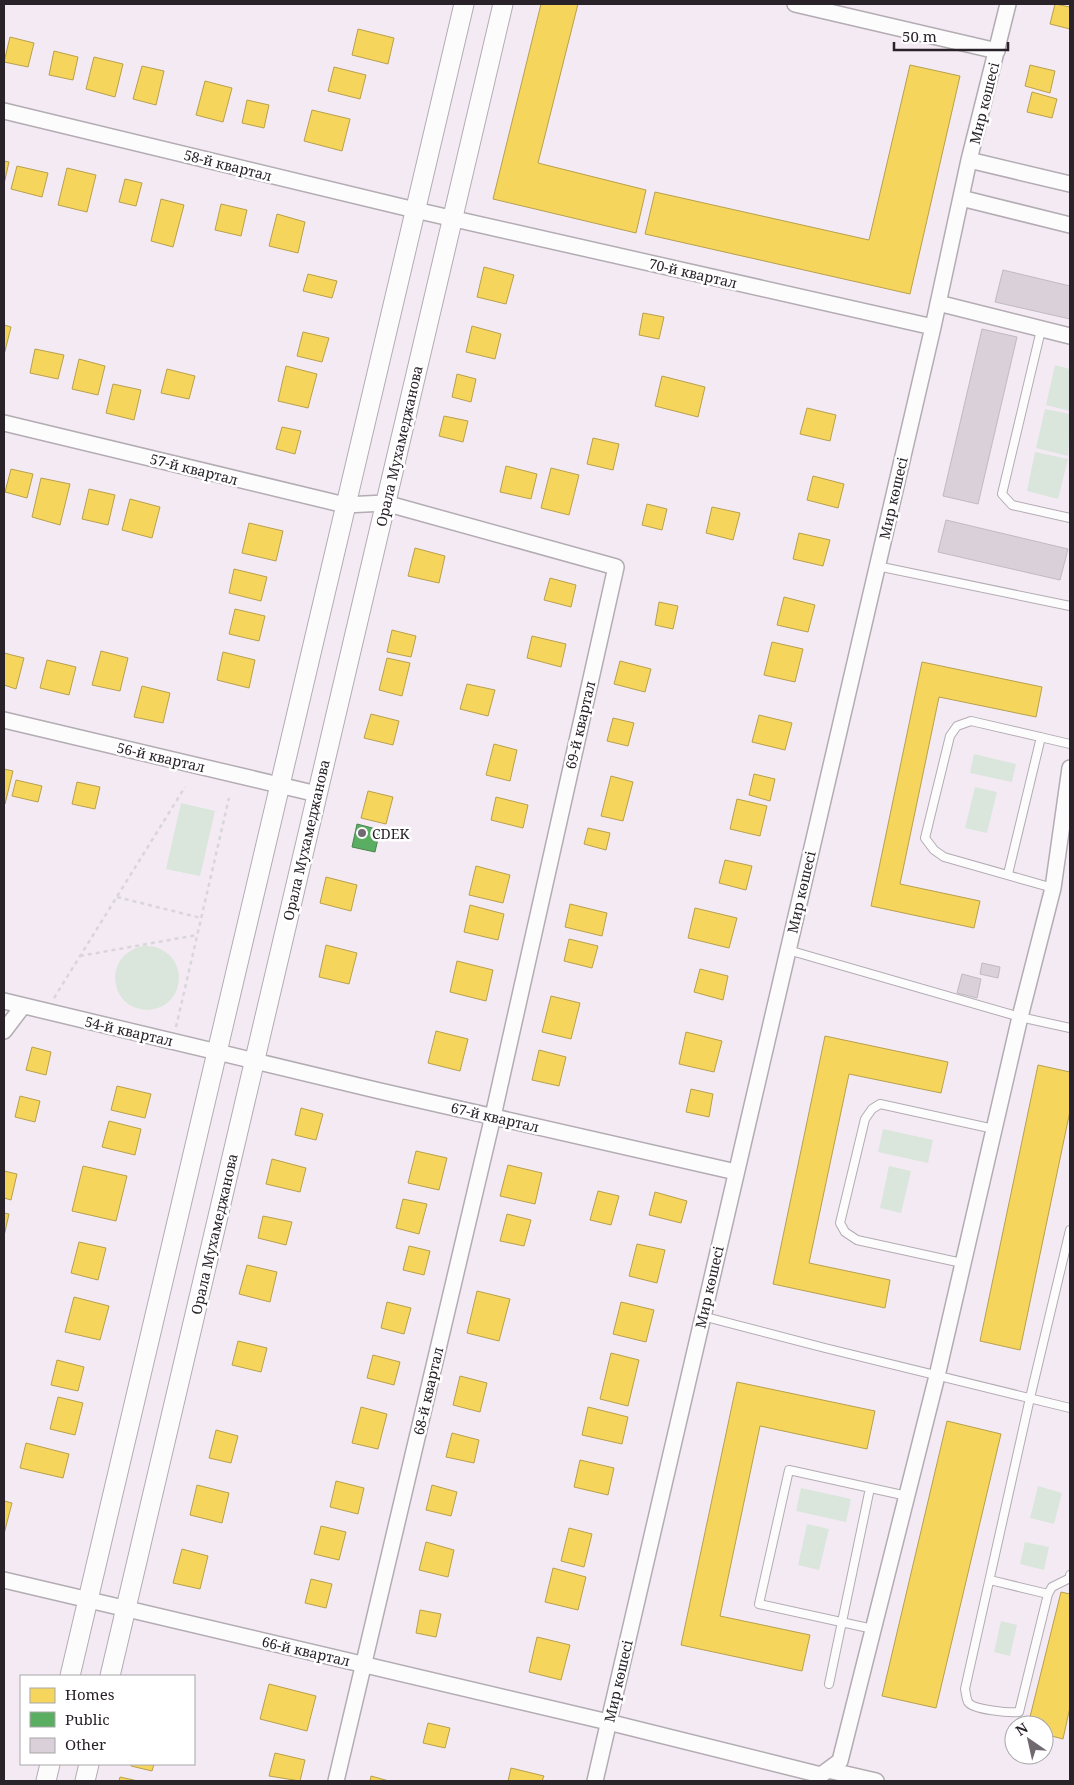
<svg xmlns="http://www.w3.org/2000/svg" width="1074" height="1785" font-family="'Noto Serif',serif">
<style>
.green{fill:#dae6db}
.homes{fill:#f6d55c;stroke:#b8a04d}
.public{fill:#5aae61;stroke:#4b8450}
.building{fill:#dad0da;stroke:#c0bac1}
.lines{fill:none;stroke-linecap:round;stroke-linejoin:round}
.service-casing{stroke:#b3acb3;stroke-width:10}
.minor-casing{stroke:#b3acb3;stroke-width:18}
.tertiary-casing{stroke:#b3acb3;stroke-width:21}
.path{stroke:#d9d6d9;stroke-width:2.5;stroke-dasharray:4 4;stroke-linecap:butt}
.service{stroke:#fdfcfd;stroke-width:8}
.minor{stroke:#fdfcfd;stroke-width:15}
.tertiary{stroke:#fdfcfd;stroke-width:19}
.poi-dot{fill:#706970;stroke:#fff;stroke-width:2}
.labels{text-anchor:middle;dominant-baseline:central;stroke-width:5;stroke-linejoin:round;paint-order:stroke}
.street-label{font-size:14px;fill:#292329;stroke:#fff}
.poi-label{font-size:14px;fill:#292329;stroke:#fff;text-anchor:start}
</style>
<rect width="100%" height="100%" fill="#f3eaf3"/>
<!-- green -->
<path class="green" d="M1055,365L1070,369V411L1046,405Z
M1045,409L1070,414L1068,456L1036,448Z
M1035,452L1068,459L1058,499L1027,491Z
M974,754L1016,764L1012,782L970,773Z
M975,787L997,792L987,833L965,828Z
M181,803L215,811L200,876L166,869Z
M115 978a32 32 0 1 1 64 0a32 32 0 1 1-64 0Z
M883,1129L933,1140L928,1163L878,1152Z
M889,1166L911,1171L901,1213L880,1208Z
M1038,1486L1062,1493L1054,1524L1030,1518Z
M801,1488L851,1499L846,1522L796,1511Z
M807,1524L829,1529L819,1570L798,1565Z
M1025,1542L1049,1547L1044,1570L1020,1564Z
M1001,1621L1017,1625L1010,1656L994,1652Z"/>
<!-- homes -->
<path class="homes" d="M541,4H578L538,163L646,190L636,233L493,199Z
M1055,4L1070,7V29L1050,24Z
M358,29L394,38L388,64L352,55Z
M10,37L34,43L28,67L4,62Z
M54,51L78,57L73,80L49,75Z
M94,57L123,64L115,97L86,89Z
M910,65L960,76L910,294L645,234L655,192L869,240Z
M1030,65L1055,71L1050,93L1025,86Z
M142,66L164,71L156,105L133,99Z
M334,67L366,75L360,99L328,91Z
M205,81L232,88L223,122L196,115Z
M1032,92L1057,99L1052,118L1027,112Z
M247,100L269,105L264,128L242,123Z
M312,110L350,119L342,151L304,141Z
M4,161L9,162L4,184Z
M17,166L48,173L42,197L11,189Z
M67,168L96,175L87,212L58,205Z
M125,179L142,183L136,206L119,202Z
M161,199L184,205L173,247L151,241Z
M221,204L247,210L241,236L215,230Z
M277,214L305,222L298,253L269,246Z
M484,267L514,275L506,304L477,297Z
M308,274L337,281L332,298L303,291Z
M643,313L664,317L659,339L639,335Z
M4,325L11,327L4,355Z
M472,326L501,334L495,359L466,352Z
M303,332L329,338L322,362L297,356Z
M35,349L64,355L58,379L30,373Z
M79,359L105,366L98,395L72,389Z
M286,366L317,374L308,408L278,401Z
M167,369L195,376L189,399L161,393Z
M457,374L476,379L471,402L452,397Z
M662,376L705,387L698,417L655,406Z
M113,384L141,390L134,420L106,413Z
M807,408L836,415L830,441L800,434Z
M444,416L468,421L463,442L439,436Z
M282,427L301,431L295,454L276,449Z
M593,438L619,444L613,470L587,464Z
M506,466L537,474L531,499L500,492Z
M551,468L579,475L569,515L541,508Z
M11,469L33,474L27,498L5,492Z
M813,476L844,484L838,508L807,500Z
M41,478L70,484L60,525L32,517Z
M89,489L115,495L108,525L82,519Z
M130,499L160,507L152,538L122,530Z
M647,504L667,509L662,530L642,525Z
M712,507L740,513L733,540L706,533Z
M249,523L283,531L276,561L242,553Z
M799,533L830,540L823,566L793,559Z
M415,548L445,556L439,583L408,576Z
M234,569L267,577L261,601L229,593Z
M550,578L576,585L571,607L544,600Z
M784,597L815,605L808,632L777,625Z
M659,602L678,606L673,629L655,625Z
M235,609L265,616L259,641L229,634Z
M392,630L416,636L411,657L387,652Z
M532,636L566,644L561,667L527,658Z
M772,642L803,649L795,682L764,675Z
M101,651L128,658L120,691L92,685Z
M223,652L255,660L249,688L217,680Z
M4,653L24,658L16,689L4,685Z
M387,658L410,663L402,696L379,690Z
M47,660L76,667L69,695L40,688Z
M620,661L651,669L645,692L614,684Z
M922,662L1042,687L1036,717L939,697L900,884L980,901L974,928L871,906Z
M467,684L495,690L488,716L460,709Z
M142,686L170,693L163,723L134,717Z
M371,714L399,721L393,745L364,738Z
M759,715L792,723L785,750L752,742Z
M613,718L634,723L628,746L607,741Z
M494,744L517,750L510,781L486,775Z
M4,769L13,771L5,804L4,803Z
M754,774L775,779L770,801L749,795Z
M611,776L633,782L623,821L601,816Z
M16,780L42,786L38,802L12,796Z
M77,782L100,787L95,809L72,804Z
M368,791L393,797L386,824L361,818Z
M496,797L528,805L523,828L491,820Z
M737,799L767,806L760,836L730,829Z
M588,828L610,833L606,850L584,844Z
M725,860L752,866L746,890L719,883Z
M476,866L510,875L503,903L469,895Z
M326,877L357,885L351,911L320,903Z
M570,904L607,913L602,936L565,927Z
M470,905L504,914L498,940L464,932Z
M695,908L737,918L729,948L688,938Z
M569,939L598,946L592,968L564,961Z
M326,945L357,953L349,984L319,977Z
M457,961L493,970L486,1001L450,992Z
M700,969L728,976L723,1000L694,992Z
M551,996L580,1003L571,1039L542,1032Z
M436,1031L468,1039L460,1071L428,1063Z
M686,1032L722,1041L714,1072L679,1064Z
M825,1036L948,1062L941,1093L849,1074L809,1263L890,1280L885,1308L773,1284Z
M32,1047L51,1052L46,1075L26,1070Z
M539,1050L566,1057L559,1086L532,1080Z
M1038,1065L1070,1072V1111L1020,1350L980,1341Z
M117,1086L151,1094L145,1118L111,1110Z
M691,1089L713,1094L709,1117L686,1112Z
M20,1096L40,1101L35,1122L15,1117Z
M301,1108L323,1114L316,1140L295,1135Z
M109,1121L141,1129L135,1155L102,1147Z
M416,1151L447,1158L439,1190L408,1183Z
M272,1159L306,1168L300,1192L266,1184Z
M508,1165L542,1173L535,1204L500,1196Z
M83,1166L127,1176L116,1221L72,1211Z
M4,1171L17,1174L11,1200L4,1198Z
M598,1191L619,1196L611,1225L590,1220Z
M655,1192L687,1201L681,1223L649,1215Z
M403,1199L427,1204L419,1234L396,1228Z
M4,1213L9,1214L4,1236Z
M507,1214L531,1220L524,1246L500,1241Z
M263,1216L292,1222L286,1245L258,1238Z
M79,1242L106,1248L98,1280L71,1273Z
M637,1244L665,1250L657,1283L629,1276Z
M409,1246L430,1251L424,1275L403,1270Z
M247,1265L277,1272L270,1302L239,1294Z
M477,1291L510,1299L499,1341L467,1333Z
M74,1297L109,1306L100,1340L65,1332Z
M387,1302L411,1308L404,1334L381,1328Z
M621,1302L654,1310L646,1342L613,1334Z
M238,1341L267,1348L261,1372L232,1365Z
M611,1353L639,1360L628,1406L600,1399Z
M373,1355L400,1362L394,1385L367,1378Z
M57,1360L84,1367L78,1391L51,1385Z
M460,1376L487,1383L480,1412L453,1405Z
M737,1382L875,1411L867,1449L760,1426L720,1616L810,1635L802,1671L681,1645Z
M58,1397L83,1403L75,1435L50,1429Z
M361,1407L387,1414L378,1449L352,1443Z
M588,1407L628,1417L622,1444L582,1435Z
M947,1421L1001,1434L936,1708L882,1696Z
M216,1430L238,1436L231,1463L209,1458Z
M452,1433L479,1440L474,1463L446,1457Z
M26,1443L69,1454L63,1478L20,1468Z
M580,1460L614,1468L608,1495L574,1487Z
M336,1481L364,1488L358,1514L330,1507Z
M197,1485L229,1493L222,1523L190,1515Z
M432,1485L457,1492L451,1516L426,1510Z
M4,1501L12,1503L4,1534Z
M321,1526L346,1532L339,1560L314,1554Z
M569,1528L592,1534L584,1567L561,1561Z
M426,1542L454,1550L448,1577L419,1570Z
M182,1549L208,1556L200,1589L173,1583Z
M553,1568L586,1577L578,1610L545,1602Z
M311,1579L332,1584L326,1608L305,1603Z
M1061,1592L1070,1594V1707L1063,1739L1044,1734V1725H1028Z
M420,1610L441,1614L436,1637L416,1633Z
M537,1637L570,1645L561,1680L529,1672Z
M269,1684L316,1696L307,1731L260,1719Z
M428,1723L450,1728L445,1748L423,1743Z
M275,1753L305,1760L300,1781L269,1776Z
M131,1764H154L152,1771L131,1766Z
M511,1768L544,1776L542,1781H508Z
M371,1776L389,1781H370Z
M120,1777L138,1781H119Z"/>
<!-- public -->
<path class="public" d="M357,824L380,830L375,852L352,847Z"/>
<!-- building -->
<path class="building" d="M1003,270L1070,286V319L995,302Z
M982,329L1017,337L978,504L943,496Z
M946,520L1068,549L1060,580L938,552Z
M982,963L1000,967L998,978L980,974Z
M962,974L981,979L977,998L957,993Z"/>
<g class="lines">
<defs>
<path id="service" d="M1041,330L1002,494L1012,505L1070,518
M877,566L1070,606
M1008,874L1041,737
M1053,888L944,857L934,850L925,838L950,736L957,726L971,721L1070,744
M788,950L1020,1017L1070,1028
M1070,1230L1030,1398L965,1689C966,1693 966,1698 968,1702C973,1710 1010,1713 1019,1712L1048,1594L1052,1587L1070,1578V1575
M962,1263L857,1240L845,1232L840,1223L865,1119L872,1109L880,1104L994,1129
M702,1316L825,1348L1070,1408
M990,1580L1048,1594
M873,1629L759,1604L789,1470L907,1496
M829,1684L870,1488"/>
<path id="minor" d="M795,4L997,51
M4,111L415,210L933,327
M969,160L1070,184
M961,198L1070,225
M938,303L1070,336
M4,423L345,505L385,503L616,567L493,1116L336,1781
M4,720L317,794
M4,1001L380,1091L736,1172
M4,1031L23,1006
M4,1580L608,1722L821,1775L840,1761L937,1376L1020,1017L1053,888L1070,768
M828,1770L876,1781
M595,1781L933,327L969,160L1008,4"/>
<path id="tertiary" d="M70,1676L464,4
M110,1676L503,4
M46,1781L50,1764
M85,1781L89,1764"/>
</defs>
<!-- service casing -->
<use href="#service" class="service-casing"/>
<!-- minor casing -->
<use href="#minor" class="minor-casing"/>
<!-- tertiary casing -->
<use href="#tertiary" class="tertiary-casing"/>
<!-- path -->
<path class="path" d="M117,897L201,918
M80,956L197,935
M54,998L185,787
M176,1027L229,798"/>
<!-- service -->
<use href="#service" class="service"/>
<!-- minor -->
<use href="#minor" class="minor"/>
<!-- tertiary -->
<use href="#tertiary" class="tertiary"/>
</g>
<!-- markers -->
<circle class="poi-dot" cx="362" cy="833" r="5"/>
<g class="labels">
<!-- street labels -->
<g class="street-label">
<text transform="translate(984 103) rotate(-76)">Мир көшесі</text>
<text transform="translate(228 165) rotate(14)">58-й квартал</text>
<text transform="translate(693 273) rotate(13)">70-й квартал</text>
<text transform="translate(399 446) rotate(-77)">Орала Мухамеджанова</text>
<text transform="translate(194 469) rotate(14)">57-й квартал</text>
<text transform="translate(893 498) rotate(-77)">Мир көшесі</text>
<text transform="translate(580 725) rotate(-77)">69-й квартал</text>
<text transform="translate(161 757) rotate(13)">56-й квартал</text>
<text transform="translate(306 840) rotate(-77)">Орала Мухамеджанова</text>
<text transform="translate(801 892) rotate(-77)">Мир көшесі</text>
<text transform="translate(129 1031) rotate(13)">54-й квартал</text>
<text transform="translate(495 1117) rotate(13)">67-й квартал</text>
<text transform="translate(214 1234) rotate(-77)">Орала Мухамеджанова</text>
<text transform="translate(709 1287) rotate(-77)">Мир көшесі</text>
<text transform="translate(428 1391) rotate(-77)">68-й квартал</text>
<text transform="translate(306 1651) rotate(13)">66-й квартал</text>
<text transform="translate(618 1681) rotate(-77)">Мир көшесі</text>
</g>
<!-- poi labels -->
<g class="poi-label">
<text x="372" y="833">CDEK</text>
</g>
</g>
<!-- border -->
<rect width="1074" height="1785" fill="none" stroke="#292329" stroke-width="10"/>
<!-- legend -->
<rect x="20" y="1675" width="175" height="90" fill="#ffffff" stroke="#a9a7a9"/>
<rect x="30" y="1688" width="25" height="15" fill="#f6d55c" stroke="#a9a7a9"/>
<text x="65" y="1700" font-size="15" fill="#292329">Homes</text>
<rect x="30" y="1712" width="25" height="15" fill="#5aae61" stroke="#a9a7a9"/>
<text x="65" y="1725" font-size="15" fill="#292329">Public</text>
<rect x="30" y="1738" width="25" height="15" fill="#dad0da" stroke="#a9a7a9"/>
<text x="65" y="1750" font-size="15" fill="#292329">Other</text>
<!-- north arrow -->
<g transform="translate(1029 1740) rotate(326)"><circle r="24" fill="#ffffff" stroke="#a9a7a9"/>
<path d="M0-4L9 19L0 12L-9 19Z" fill="#706970"/>
<text y="-8" font-size="14" font-weight="bold" text-anchor="middle" fill="#292329">N</text>
</g>
<!-- scale -->
<path d="M894 42v8h114v-8" fill="none" stroke="#292329" stroke-width="2.5"/>
<text x="902" y="42" font-size="15" fill="#292329" stroke="#ffffff" stroke-width="4" paint-order="stroke">50 m</text>
</svg>
